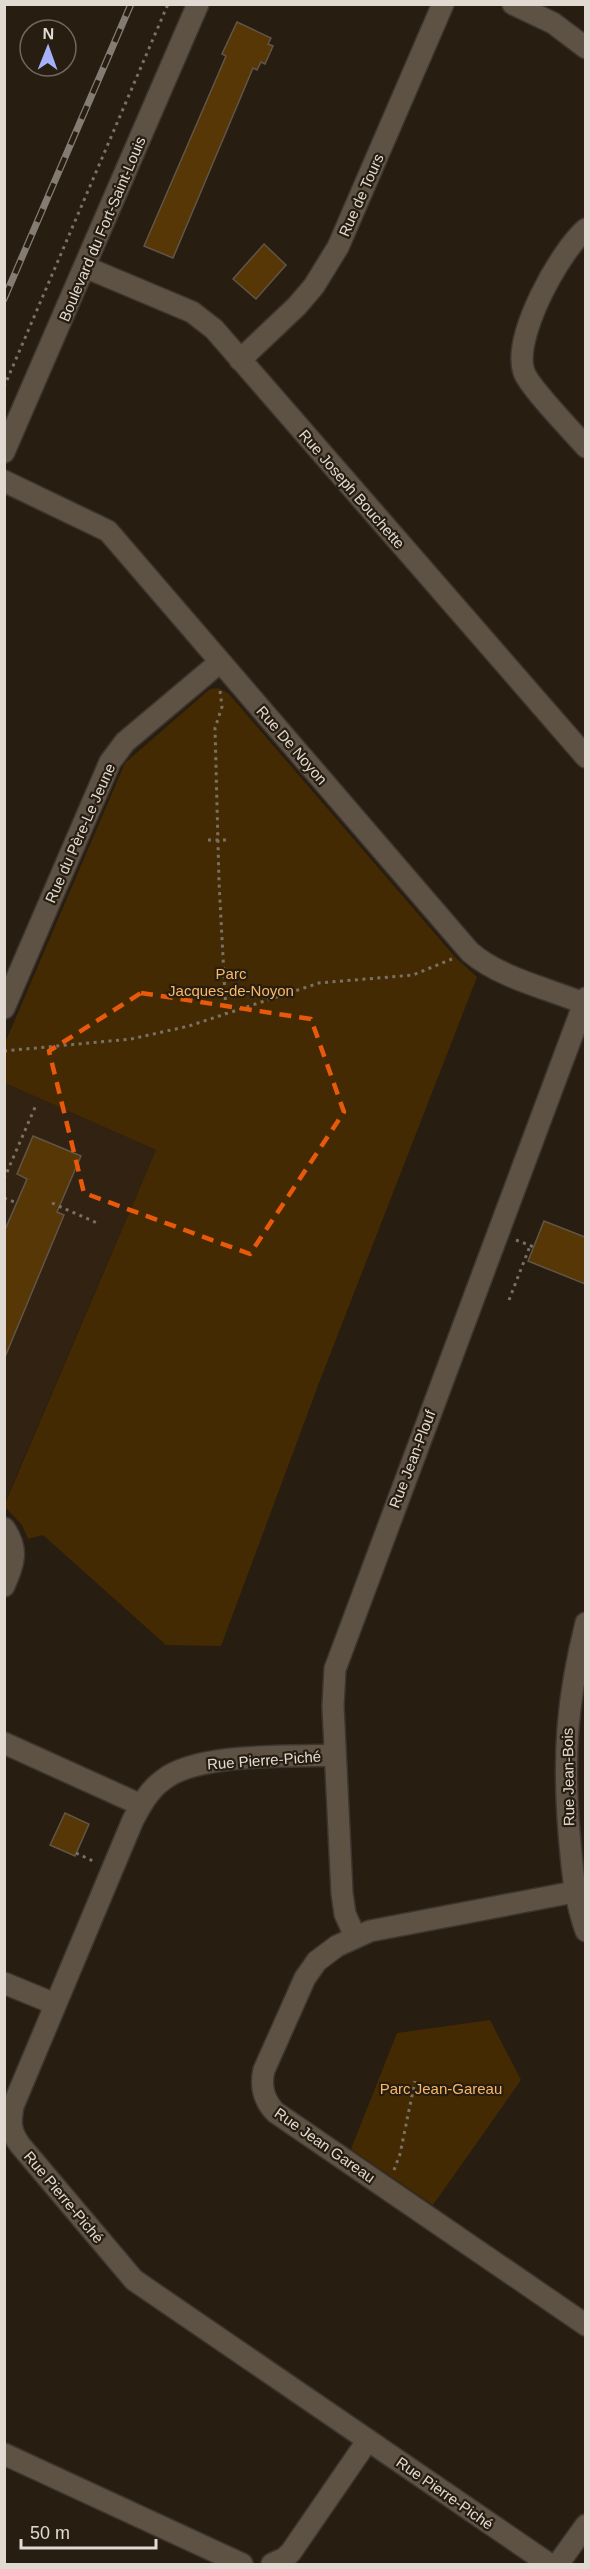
<svg xmlns="http://www.w3.org/2000/svg" width="590" height="2569" font-family="Helvetica,sans-serif">
<style>
.built{fill:#312211}
.green{fill:#442a03}
.building{fill:#573705;stroke:#605547;stroke-width:1.5}
.lines{fill:none;stroke-linecap:round;stroke-linejoin:round}
.minor-casing{stroke:#3d352f;stroke-width:24}
.path{stroke:#797166;stroke-width:3;stroke-dasharray:3 4.5;stroke-linecap:butt}
.minor{stroke:#5e5245;stroke-width:21}
.rail-casing{stroke:#847c72;stroke-width:7}
.rail{stroke:#271d11;stroke-width:4.5;stroke-dasharray:14;stroke-linecap:butt}
.marked{fill:none;stroke:#e8590c;stroke-width:4.5;stroke-dasharray:12 8;stroke-linejoin:round}
.labels{text-anchor:middle;dominant-baseline:central;stroke-width:4.5;stroke-linejoin:round;paint-order:stroke}
.street-label{font-size:15px;fill:#e0dad2;stroke:#271d11}
.park-label{font-size:15px;fill:#f8b866;stroke:#271d11}
</style>
<rect width="100%" height="100%" fill="#271d11"/>
<!-- built -->
<path class="built" d="M5,1083L156,1150L5,1502Z"/>
<!-- green -->
<path class="green" d="M218,688L228,693L455,957L477,977L319,1383L221,1646L166,1645L43,1535L28,1539L22,1525L4,1506L156,1150L5,1083V1043L125,763L210,689Z
M490,2020L521,2080L433,2205L351,2149L397,2033Z"/>
<!-- building -->
<path class="building" d="M237,22L271,38L268,44L273,46L265,64L261,62L257,70L253,68L173,258L144,246L226,56L222,54Z
M264,244L286,265L256,299L233,279Z
M33,1136L81,1156L57,1212L64,1215L5,1357L4,1232L27,1179L17,1174Z
M544,1221L585,1237V1284L528,1261Z
M65,1813L89,1824L75,1856L50,1845Z"/>
<g class="lines">
<defs>
<path id="minor" d="M513,4L553,23L586,48
M586,229C559,252 512,338 524,372C529,387 573,432 586,447
M85,267L192,312L214,329L586,757
M240,360L297,306L314,286L338,247L443,4
M4,452L198,4
M4,481L108,531L470,952C500,978 547,988 583,1003
M4,1008L110,762L125,742L220,662
M4,1528C19,1549 14,1564 4,1586
M586,1623C567,1699 563,1754 569,1832C572,1866 574,1898 586,1931
M4,1743L141,1805
M335,1755C290,1757 198,1752 163,1780C149,1790 141,1805 133,1820L13,2106C10,2123 10,2131 20,2145L134,2280L549,2564
M574,1892L370,1931L337,1946L317,1961L305,1978L264,2070C260,2087 264,2100 275,2112L586,2325
M355,1936L345,1914L342,1893L333,1706L335,1669L586,998
M4,1983L55,2004
M4,2454L242,2564
M272,2564L285,2558L291,2552L368,2440
M558,2564L586,2525"/>
</defs>
<!-- minor casing -->
<use href="#minor" class="minor-casing"/>
<!-- path -->
<path class="path" d="M4,387L168,4
M220,691L222,707L215,728L219,882L226,1013
M208,840H230
M4,1051L131,1039L189,1026L319,983L413,975L452,959
M4,1179L36,1105
M4,1198L17,1203
M52,1203L97,1223
M516,1240L534,1247
M509,1300L530,1246
M76,1853L95,1862
M394,2170L400,2154L415,2081"/>
<!-- minor -->
<use href="#minor" class="minor"/>
<defs>
<path id="rail" d="M4,299L131,4"/>
</defs>
<!-- rail casing -->
<use href="#rail" class="rail-casing"/>
<!-- rail -->
<use href="#rail" class="rail"/>
</g>
<!-- marked area -->
<path class="marked" d="M141,993L311,1019L344,1112L250,1254L84,1193L49,1051Z"/>
<g class="labels">
<!-- street labels -->
<g class="street-label">
<text transform="translate(361 195) rotate(-66)">Rue de Tours</text>
<text transform="translate(102 229) rotate(-67)">Boulevard du Fort-Saint-Louis</text>
<text transform="translate(352 489) rotate(49)">Rue Joseph Bouchette</text>
<text transform="translate(292 745) rotate(49)">Rue De Noyon</text>
<text transform="translate(80 833) rotate(-66)">Rue du Père-Le Jeune</text>
<text transform="translate(412 1459) rotate(-69)">Rue Jean-Plouf</text>
<text transform="translate(264 1760) rotate(-4)">Rue Pierre-Piché</text>
<text transform="translate(568 1777) rotate(-91)">Rue Jean-Bois</text>
<text transform="translate(325 2145) rotate(35)">Rue Jean Gareau</text>
<text transform="translate(64 2197) rotate(50)">Rue Pierre-Piché</text>
<text transform="translate(445 2493) rotate(35)">Rue Pierre-Piché</text>
</g>
<!-- park labels -->
<g class="park-label">
<text x="231" y="973">Parc<tspan x="231" dy="17">Jacques-de-Noyon</tspan></text>
<text x="441" y="2088">Parc Jean-Gareau</text>
</g>
</g>
<!-- border -->
<rect width="590" height="2569" fill="none" stroke="#e0dad2" stroke-width="12"/>
<!-- north arrow -->
<g transform="translate(48 48) rotate(1)"><circle r="28" fill="#271d11" stroke="#71695e" stroke-width="1.5"/>
<path d="M0-4.5L10 22L0 15L-10 22Z" fill="#a6b1fc"/>
<text y="-9" font-size="16" font-weight="bold" text-anchor="middle" fill="#e0dad2">N</text>
</g>
<!-- scale -->
<path d="M21 2539v9h135v-9" fill="none" stroke="#e0dad2" stroke-width="3"/>
<text x="30" y="2539" font-size="18" fill="#e0dad2" stroke="#271d11" stroke-width="4.5" paint-order="stroke">50 m</text>
</svg>
